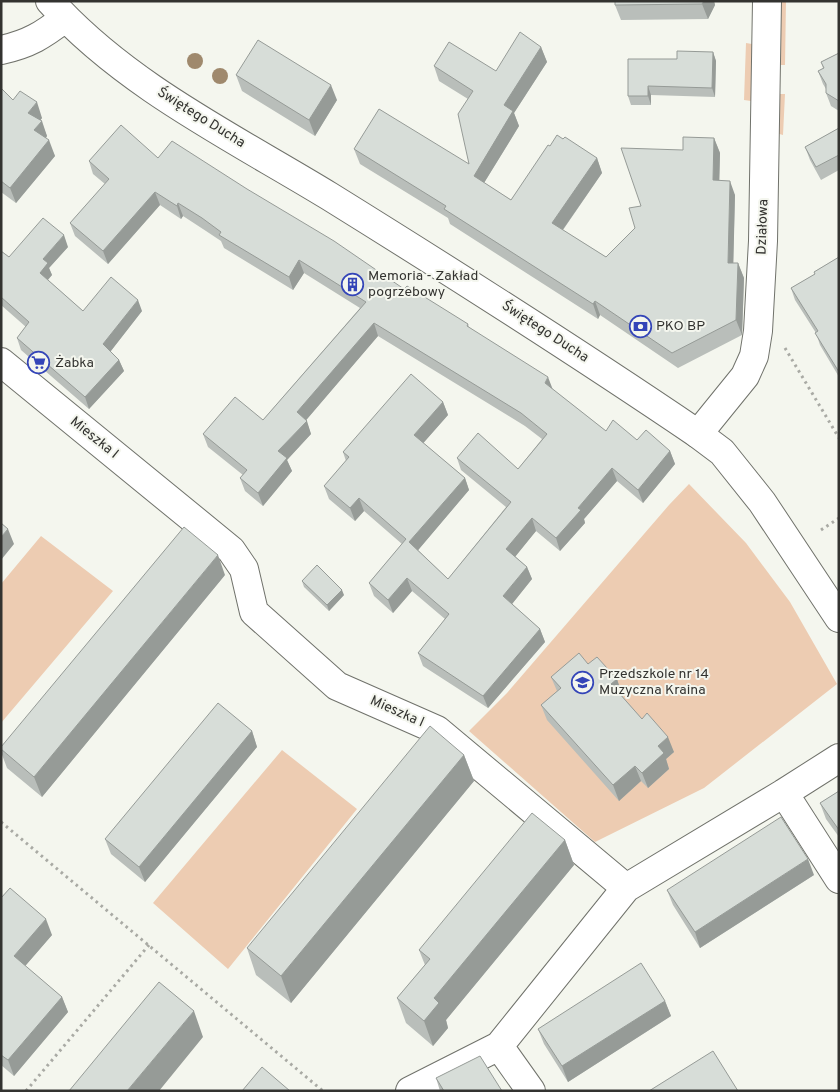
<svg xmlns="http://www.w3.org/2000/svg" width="840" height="1092" font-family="Overpass,sans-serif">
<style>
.green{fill:#edccb2}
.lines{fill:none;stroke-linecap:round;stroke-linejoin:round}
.minor-casing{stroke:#70726b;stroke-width:30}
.major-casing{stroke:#70726b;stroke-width:30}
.path{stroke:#a9aaa4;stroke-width:3;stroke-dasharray:2.5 4;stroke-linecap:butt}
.minor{stroke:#fff;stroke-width:28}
.major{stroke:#fff;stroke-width:28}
.tree{fill:#9f896d}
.wall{fill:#b9beba}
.shaded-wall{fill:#969b97}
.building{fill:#d7ddd8;stroke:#969b97}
.labels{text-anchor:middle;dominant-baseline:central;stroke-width:4;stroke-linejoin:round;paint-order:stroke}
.street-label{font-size:14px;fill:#333330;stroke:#f4f6ee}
.poi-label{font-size:14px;fill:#333330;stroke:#f4f6ee;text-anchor:start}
</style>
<rect width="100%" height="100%" fill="#f4f6ee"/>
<!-- green -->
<path class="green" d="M779,1H786L785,65H778Z
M746,43L752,44L751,101L744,100Z
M777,94H785L783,135L776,133Z
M689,484L746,543L790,602L837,684L704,788L595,842L469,731L507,693L669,505Z
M41,536L113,591L1,723V584Z
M282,750L357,809L228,969L153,903Z"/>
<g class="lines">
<defs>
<path id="minor" d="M50,1C125,85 234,138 329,196C453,273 577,352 698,434
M1,50C29,44 43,35 65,18
M1,362L231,550L244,569L254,612L337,686L437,730L626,888
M784,793L839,879
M410,1091L499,1046
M531,1091L499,1046L626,888L784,793L839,758"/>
<path id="major" d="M767,1L763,241L758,331L754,356L745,376L698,434L722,452L762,502L839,618"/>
</defs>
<!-- minor casing -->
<use href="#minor" class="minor-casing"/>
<!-- major casing -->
<use href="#major" class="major-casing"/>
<!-- path -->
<path class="path" d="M785,348L839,438
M821,530L839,518
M1,822L323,1091
M26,1091L149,945"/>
<!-- minor -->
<use href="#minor" class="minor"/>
<!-- major -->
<use href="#major" class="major"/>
</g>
<!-- trees -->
<g class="tree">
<circle cx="195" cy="61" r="8"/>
<circle cx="220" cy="76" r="8"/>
</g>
<!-- wall -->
<path class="wall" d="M615,1H714L715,5L708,19L621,20L615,5Z
M541,47L547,62L514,113L519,126L484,183L511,200L550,146L597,158L602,173L563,230L606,257L635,228L641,206L683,150L714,138L720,153L719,180L735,195L733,263H738L744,278L742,335L678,368L600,315L598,319L450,224L448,218L360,164L354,149L469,164L468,99L439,81L434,66L496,71Z
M713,52L716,61L715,97L651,95V105H631L628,96L677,59Z
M839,53V111L831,106L826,93V89L823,84L818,71L823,68L821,62Z
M236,75L337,100L315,136L242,91Z
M1,88L13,100L42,118L40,120L47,136L46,138L55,156L16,203L1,192Z
M839,128V170L821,180L810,160L805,147Z
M158,158L404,289L468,324L469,327L552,389L606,431L670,451L675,464L643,503L617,481L584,519L585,523L560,551L536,531L515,556L527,567L532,579L512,604L540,629L545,642L488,708L423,666L418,653L445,619L412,591L393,613L374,596L369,583L402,544L364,511L355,521L329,499L324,486L346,461L343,452L443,402L448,415L423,443L465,478L469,490L418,550L448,579L506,507L461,470L457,458L518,469L542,439L525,426L378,336L306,420L311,434L287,460L292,471L263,506L245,491L240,478L243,475L208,447L203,434L263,420L360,308L304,273L293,290L224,248L221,241L206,231L183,216L181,219L160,205L108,264L75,236L70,223L105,184L93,174L89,161Z
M68,247L49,268L52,275L48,280L83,311H142L110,352L119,360L124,371L89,409L21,350L17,338L26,327L1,305V251L9,257Z
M839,257V377L820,345L816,333L795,300L791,288L815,274L814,272Z
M225,575L42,797L7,768L1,752V747Z
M302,581L344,595L329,611L304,587Z
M588,664L617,679L622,695V696L642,719L674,752L666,759L669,769L648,788L641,781L619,801L547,720L541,705L557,691L551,677Z
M252,731L257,747L145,882L111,854L105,839Z
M464,755L474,781L291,1003L256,975L247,948Z
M839,791V837L826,819L820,803Z
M565,840L574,865L446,1020L448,1028L433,1046L406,1023L397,998L425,965L419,950Z
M814,875L700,948L673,905L667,890Z
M1,898L52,935L25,966L62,997L68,1012L14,1076L1,1065Z
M665,1001L671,1016L568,1082L544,1044L538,1029Z
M436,1078L502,1091H440Z"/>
<!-- shaded-wall -->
<path class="shaded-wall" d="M704,1H714L715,5L708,19L702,4Z
M541,47L547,62L514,113L519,126L479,191L474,176L504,105Z
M713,52L716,61L715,97L712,88Z
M331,85L337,100L315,136L309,120Z
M648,86L651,95V105L648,96Z
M37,102L42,118L34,129L28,113Z
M42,121L47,136L40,146L34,130Z
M714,138L720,153L719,195L713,180Z
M49,140L55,156L16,203L10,188Z
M597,158L602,173L557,238L552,223Z
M730,181L735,195L733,278L728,263Z
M155,192L160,205L108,264L103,251Z
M178,203L183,216L181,219L177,206Z
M64,235L68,247L49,268L52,275L44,284L40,273L43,259Z
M299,260L304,273L293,290L289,277Z
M738,263L744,278L742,335L736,320Z
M138,300L142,311L107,356L103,344Z
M595,301L600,315L598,319L593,304Z
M374,323L378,336L302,425L297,412Z
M119,360L124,371L89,409L85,397Z
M548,377L553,390L545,383Z
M443,402L448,415L419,448L414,435Z
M307,421L311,434L287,460L292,471L263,506L258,493L278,451Z
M670,451L675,464L643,503L638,490Z
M612,468L617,481L584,519L585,523L560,551L556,538L578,508Z
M465,478L469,490L414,555L409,542Z
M359,498L364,511L355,521L350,508Z
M532,518L536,531L511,562L506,549Z
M8,529L14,544L1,560V537Z
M218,555L225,575L42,797L34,777Z
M527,567L532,579L508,609L503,596Z
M407,578L412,591L393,613L388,600Z
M342,590L344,595L329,611L327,605Z
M540,629L545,642L488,708L483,696Z
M617,679L622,695L617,699L611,684Z
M252,731L257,747L145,882L139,867Z
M668,737L674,752L666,759L669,769L648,788L642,773L658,746Z
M464,755L474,781L291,1003L281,976Z
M635,766L641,781L619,801L613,785Z
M565,840L574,865L446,1020L448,1028L433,1046L424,1021L434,998Z
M808,859L814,875L700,948L695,932Z
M46,919L52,935L20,972L14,956Z
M62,997L68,1012L14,1076L8,1060Z
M665,1001L671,1016L568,1082L562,1066Z
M194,1011L203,1037L159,1091H127Z"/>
<!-- building -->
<path class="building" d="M615,1H704L702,4L615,5Z
M520,32L541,47L504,105L513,111L474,176L511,200L548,145L550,146L557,135L563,139L565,137L597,158L552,223L606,257L635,228L629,208L641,206L621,148L683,150V137L714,138L713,180L730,181L728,263H738L736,320L672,353L595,301L593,304L444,209L446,206L354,149L379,109L469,164L458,114L473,91L434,66L449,42L496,71Z
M258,40L331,85L309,120L236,75Z
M677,51L713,52L712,88L648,86V96H628V59H677Z
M839,53V101L826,93V84L818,71L824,68L821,62Z
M1,88L13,100L20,91L37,102L28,113L42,121L34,130L49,140L10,188L1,181Z
M121,125L158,158L172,141L247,189L334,241L404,289L407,286L468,324L467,326L548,377L545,383L606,431L613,420L637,440L646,430L670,451L638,490L612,468L578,508L581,510L556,538L532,518L506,549L527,567L503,596L540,629L483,696L418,653L449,614L407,578L388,600L369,583L406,539L359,498L350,508L324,486L349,457L343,452L411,374L443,402L414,435L465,478L409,542L448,579L511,502L457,458L478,433L518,469L547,434L521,413L374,323L297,412L307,421L278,451L287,458L258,493L240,478L247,470L203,434L235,397L263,420L366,302L299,260L289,277L219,235L221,232L202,218L178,203L177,206L155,192L103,251L70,223L109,179L89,161Z
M839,128V155L816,167L805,147Z
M43,218L64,235L43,259L48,263L40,273L83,311L111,277L138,300L103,344L119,360L85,397L17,338L29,322L1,297V251L9,257Z
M839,257V372L815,333L818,331L791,288L815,274L814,272Z
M1,523L8,529L1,537Z
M184,527L218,555L34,777L1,749V747Z
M317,565L342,590L327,605L302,581Z
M579,653L588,664L597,657L617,679L611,684L642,719L647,713L668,737L658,746L664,753L642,773L635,766L613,785L541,705L561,688L551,677Z
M218,703L252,731L139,867L105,839Z
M430,726L464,755L281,976L247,948Z
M839,791V830L820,803Z
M532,813L565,840L434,998L439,1003L424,1021L397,998L430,959L419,950Z
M781,817L808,859L695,932L667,890Z
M10,888L46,919L14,956L62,997L8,1060L1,1055V898Z
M641,963L665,1001L562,1066L538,1029Z
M159,982L194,1011L127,1091H69Z
M713,1051L738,1091H649Z
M480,1056L502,1091H444L436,1078Z
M262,1067L290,1091H242Z"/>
<!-- icons -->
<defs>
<symbol id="building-ring" viewBox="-11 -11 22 22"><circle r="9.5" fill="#f4f6ee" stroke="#3445b8" stroke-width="1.5"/><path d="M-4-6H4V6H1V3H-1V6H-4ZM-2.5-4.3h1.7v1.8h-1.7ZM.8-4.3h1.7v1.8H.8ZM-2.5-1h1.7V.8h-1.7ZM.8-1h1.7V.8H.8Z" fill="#3445b8"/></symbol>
<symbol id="bank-ring" viewBox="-11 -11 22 22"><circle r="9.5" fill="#f4f6ee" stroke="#3445b8" stroke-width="1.5"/><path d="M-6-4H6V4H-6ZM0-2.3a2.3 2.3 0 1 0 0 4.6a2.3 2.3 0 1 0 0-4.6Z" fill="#3445b8"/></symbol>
<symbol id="supermarket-ring" viewBox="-11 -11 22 22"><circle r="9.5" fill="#f4f6ee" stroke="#3445b8" stroke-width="1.5"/><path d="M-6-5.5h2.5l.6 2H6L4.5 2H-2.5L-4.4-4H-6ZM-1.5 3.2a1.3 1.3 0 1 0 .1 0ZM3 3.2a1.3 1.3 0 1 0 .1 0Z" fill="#3445b8"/></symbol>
<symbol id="school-ring" viewBox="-11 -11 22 22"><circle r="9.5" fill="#f4f6ee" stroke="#3445b8" stroke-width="1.5"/><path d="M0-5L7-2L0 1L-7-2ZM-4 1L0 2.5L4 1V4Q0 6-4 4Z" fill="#3445b8"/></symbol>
</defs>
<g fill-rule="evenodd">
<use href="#building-ring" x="340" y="272" width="25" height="25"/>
<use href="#bank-ring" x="628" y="314" width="25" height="25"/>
<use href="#supermarket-ring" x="26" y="350" width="25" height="25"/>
<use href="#school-ring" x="570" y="670" width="25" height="25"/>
</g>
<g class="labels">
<!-- street labels -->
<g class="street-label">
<text transform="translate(201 118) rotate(32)">Świętego Ducha</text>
<text transform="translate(763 227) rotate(-88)">Działowa</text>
<text transform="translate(545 332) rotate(33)">Świętego Ducha</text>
<text transform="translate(94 438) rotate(39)">Mieszka I</text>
<text transform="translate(397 712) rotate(24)">Mieszka I</text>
</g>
<!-- poi labels -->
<g class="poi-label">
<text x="368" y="276">Memoria - Zakład<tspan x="368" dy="16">pogrzebowy</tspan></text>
<text x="656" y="326">PKO BP</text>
<text x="55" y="363">Żabka</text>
<text x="599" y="674">Przedszkole nr 14<tspan x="599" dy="16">Muzyczna Kraina</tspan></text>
</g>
</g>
<!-- border -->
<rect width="840" height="1092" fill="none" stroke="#333330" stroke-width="5"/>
</svg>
